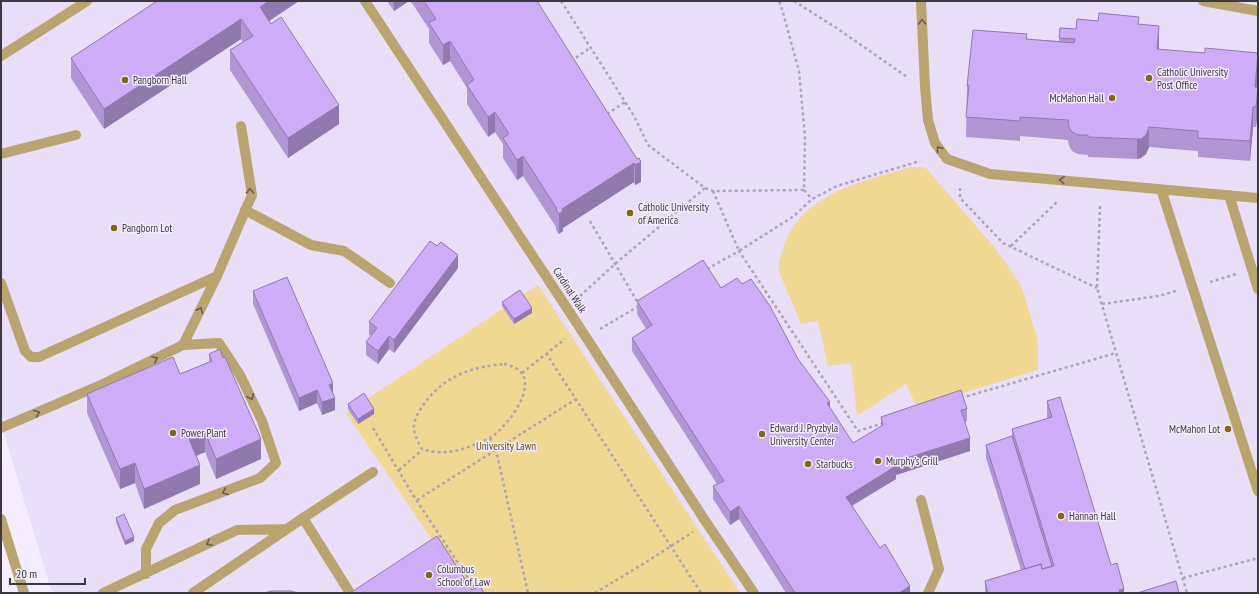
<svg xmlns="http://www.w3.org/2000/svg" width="1259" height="594" font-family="'PT Sans Narrow',sans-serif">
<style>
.built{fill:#e8def7}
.green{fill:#efd892}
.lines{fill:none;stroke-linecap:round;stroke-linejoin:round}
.path{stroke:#aba5b3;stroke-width:2.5;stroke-dasharray:3 3;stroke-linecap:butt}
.minor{stroke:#b8a56e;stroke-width:10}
.wall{fill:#b095d5}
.shaded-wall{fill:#9079ae}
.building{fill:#cdadf8;stroke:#9079ae}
.oneway{stroke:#675e4f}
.poi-dot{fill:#836901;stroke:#f4edff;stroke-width:1.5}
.labels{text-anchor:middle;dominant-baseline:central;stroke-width:3;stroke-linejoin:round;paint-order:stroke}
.poi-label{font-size:11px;fill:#3b383f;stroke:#f4edff;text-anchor:start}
.street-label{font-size:11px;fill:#3b383f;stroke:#f4edff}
.park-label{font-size:11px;fill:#5f4c07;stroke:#f4edff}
</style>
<rect width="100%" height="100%" fill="#f4edff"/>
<!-- built -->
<path class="built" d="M1,1H1258V593H54L50,586L1,424Z"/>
<!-- green -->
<path class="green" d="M911,167H920L926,168L995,248L1019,282L1025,297L1037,338L1038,351V370L917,407L906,384L857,416L851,363L828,366L818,321L801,324C795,310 790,297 784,284C783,279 779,274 779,270C777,264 781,255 783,249C800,193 862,182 911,167Z
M538,285L740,593H468L346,413Z"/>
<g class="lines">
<!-- path -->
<path class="path" d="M561,1L634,116L648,145L705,188L713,191L804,190L805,136L799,71L782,9L779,1
M794,1L838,29L907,77
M571,61L590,48
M607,114L625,102
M960,188V198L1003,243L1097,288
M804,190L812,199
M713,191L739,251L794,216L812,199L837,186L920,161
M1100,206L1097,288L1187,593
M590,221L638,303
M1011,246L1058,201
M707,269L739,251L858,431L884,423
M1210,282L1236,274
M580,296L615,264L705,188
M1102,304L1158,296L1176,291
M600,329L639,306
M546,353L701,593
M504,364C549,372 511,424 490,438C486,440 480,442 476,444C458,452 441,455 422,449C418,442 414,435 414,426C414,419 420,410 424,404C444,376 471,367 504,364Z
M522,373L565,339
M961,398L1116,353
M373,428L413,495L478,593
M490,438L496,450L528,593
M399,470L422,450
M417,500L576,399
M1183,578L1258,558
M595,593L643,564L693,532"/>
<!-- minor -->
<path class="minor" d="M365,1L580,328L706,522L754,593
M921,1L925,87L928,120L935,143L947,159L990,174L1258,198
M1203,1L1258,11
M1,56L87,1
M1,154L76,135
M1161,189L1258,491
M1229,195L1258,289
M245,210L311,245L344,251L390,283
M1,283L25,351L31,357H39L217,276
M183,345L217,276L252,195L241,126
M1,428L103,384L183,345L219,343L240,375L262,421L276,463L260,478L175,510L159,523L146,549V574
M921,500L939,569L928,593
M303,518L350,593
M1,519L24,593
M103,593L237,530L287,529
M193,593L303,518L373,472"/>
</g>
<!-- wall -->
<path class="wall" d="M157,1H299L269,21L339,124L288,158L230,70V50L243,42L241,39L104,129L71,78V58Z
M387,1H409L394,11Z
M410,1H537L637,159L641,182L635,185L634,182L563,228V231L559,234L556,230V227L523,176L517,180L503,158V144L495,132L488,137L467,104V88L450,61L443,65L429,43V29L412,3V4Z
M1139,24L1159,46V50L1258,73L1256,87L1258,107L1256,127H1253L1250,161L1198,157V151H1197L1149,147L1146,154L1141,158L1137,159L1088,157V155L1078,154L1072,151L1069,146L1068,140L1020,136V141L966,137L967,86L1027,39L1059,41L1060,28L1076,29Z
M458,268L394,353L389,349L378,364L366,355V342L371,336L369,335V322Z
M721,288L798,359L853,443L881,427V417L967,409V421L965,422L970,451L896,475V479L852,506L910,593H786L739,519L730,525L713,499V486L717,484L632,351V338L646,329L637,314V301Z
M253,291L333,393L335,410L322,415L317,403L299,411L253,304Z
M502,302L532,313L514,324L502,306Z
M209,354L261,459L216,479L205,452L196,456L200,484L144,509L135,483L120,489L87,413V394L180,374L209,362Z
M1047,401L1111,565L1124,593H985V581L1021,570L986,458V445L1012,436V429L1047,419Z
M348,404L374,414L358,424L348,409Z
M116,518L134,541L125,545L116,522Z"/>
<!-- shaded-wall -->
<path class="shaded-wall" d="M269,1H299L260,27V7Z
M394,1H409L394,11Z
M241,19V39L104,129V109Z
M1159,26V46L1157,69V49Z
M450,41V61L443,65V45Z
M1258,53V73L1255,107V87Z
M1258,87V107L1256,127V107Z
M339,105V124L288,158V138Z
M1253,107V127L1250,161V141Z
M495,112V132L488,137V117Z
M1149,127V147L1146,154L1141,158L1137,159V139Z
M523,156V176L517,180V160Z
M641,162V182L635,185V165Z
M634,163V182L563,228V231L559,234V214L562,209Z
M458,255V268L394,353V340Z
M532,308V313L514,324V319Z
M389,336V349L378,364V351Z
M333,383V396L329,385Z
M317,390V403L299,411V398Z
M335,398V410L322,415V402Z
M830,402V415L827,403Z
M374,409V414L358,424V419Z
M205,432V452L189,459V439Z
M970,438V451L896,475V479L846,509V497L894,462Z
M261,439V459L216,479V459Z
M135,463V483L120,489V469Z
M200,465V484L144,509V489Z
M739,506V519L730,525V512Z
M134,537V541L125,545V541Z
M910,586V593H899Z
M1124,589V593H1119V590Z"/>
<!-- building -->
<path class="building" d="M157,1H269L260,7L271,24L281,17L339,105L288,138L230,50L253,36L241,19L104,109L71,58Z
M424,1H537L637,159L639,158L641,162L635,165L634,163L562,209L563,211L559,214L556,210L557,209L523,156L517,160L503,138L509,134L495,112L488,117L467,85L474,80L450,41L443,45L429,23L436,19Z
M1099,13L1139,17L1138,24L1159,26L1157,49L1205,53V48L1258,53L1255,87H1258L1256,107H1253L1250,141L1198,138V131H1197L1149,127L1146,135L1141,139H1137L1088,137V135H1078L1072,132L1069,127L1068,120L1020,117V121L966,117L969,85L967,86L973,30L1027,34L1026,39L1074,43L1075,39L1059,38L1060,28L1076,29L1077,19L1098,21Z
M430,241L437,246L441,242L458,255L394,340L389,336L378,351L366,342L377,328L369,322Z
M703,260L721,288L737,278L742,284L751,279L770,306L798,359L830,402L827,403L853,443L883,425L881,417L961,390L967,409L961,410L970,438L894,462L896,466L846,497L880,548L885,544L910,586L899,593H795L739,506L730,512L713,486L724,481L632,338L652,325L637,301Z
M287,277L333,383L329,385L335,398L322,402L317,390L299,398L253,291Z
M520,290L532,308L514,319L502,302Z
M220,349L223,358L225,357L261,439L216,459L205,432L189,439L200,465L144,489L135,463L120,469L87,394L173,357L180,374L212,361L209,354Z
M364,393L374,409L358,419L348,404Z
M1060,397L1111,565L1117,563L1124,589L1119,590L1120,593H988L985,581L1041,564L1042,569L1054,566L1012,429L1052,417L1047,401Z
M1012,436L1052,566L1042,569L1041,564L1025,569L986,445Z
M124,514L134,537L125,541L116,518Z
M437,536L472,590L480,586L484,593H350Z
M1176,581L1179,593H1137Z
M272,591H291L298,593H264Z"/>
<!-- one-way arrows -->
<defs><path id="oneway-chevron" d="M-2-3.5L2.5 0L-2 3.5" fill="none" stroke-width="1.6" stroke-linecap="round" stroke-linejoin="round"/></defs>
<g class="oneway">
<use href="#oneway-chevron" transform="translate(922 22) rotate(-92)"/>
<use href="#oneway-chevron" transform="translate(939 149) rotate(-129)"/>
<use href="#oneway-chevron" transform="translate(1062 180) rotate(-175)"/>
<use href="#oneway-chevron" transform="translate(250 191) rotate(-91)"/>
<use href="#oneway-chevron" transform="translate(200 310) rotate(-63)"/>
<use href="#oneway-chevron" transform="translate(155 359) rotate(-26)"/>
<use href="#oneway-chevron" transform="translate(251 397) rotate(65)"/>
<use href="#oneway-chevron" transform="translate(37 413) rotate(-23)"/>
<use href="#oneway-chevron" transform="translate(225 492) rotate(158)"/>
<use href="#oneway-chevron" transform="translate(209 543) rotate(154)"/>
</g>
<!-- markers -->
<g class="poi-dot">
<circle cx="1149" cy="78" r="4"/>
<circle cx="125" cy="80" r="4"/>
<circle cx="1112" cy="98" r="4"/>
<circle cx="630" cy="213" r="4"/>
<circle cx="114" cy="228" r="4"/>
<circle cx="1228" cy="429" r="4"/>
<circle cx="173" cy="433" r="4"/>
<circle cx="762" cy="434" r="4"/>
<circle cx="878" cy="461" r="4"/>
<circle cx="808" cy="464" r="4"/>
<circle cx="1061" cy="516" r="4"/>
<circle cx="429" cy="575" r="4"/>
</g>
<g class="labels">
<!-- poi labels -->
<g class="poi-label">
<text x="1157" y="72">Catholic University<tspan x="1157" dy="13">Post Office</tspan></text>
<text x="133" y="80">Pangborn Hall</text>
<text x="1104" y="98" text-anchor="end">McMahon Hall</text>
<text x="638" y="207">Catholic University<tspan x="638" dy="13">of America</tspan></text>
<text x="122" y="228">Pangborn Lot</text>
<text x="770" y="428">Edward J. Pryzbyla<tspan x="770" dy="13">University Center</tspan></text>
<text x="1220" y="429" text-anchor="end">McMahon Lot</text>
<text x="181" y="433">Power Plant</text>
<text x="886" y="461">Murphy’s Grill</text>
<text x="816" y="464">Starbucks</text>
<text x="1069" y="516">Hannan Hall</text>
<text x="437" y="569">Columbus<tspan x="437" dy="13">School of Law</tspan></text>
</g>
<!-- street labels -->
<g class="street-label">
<text transform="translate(570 290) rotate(57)">Cardinal Walk</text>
</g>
<!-- park labels -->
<g class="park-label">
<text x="506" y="446">University Lawn</text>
</g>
</g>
<!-- border -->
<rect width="1259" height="594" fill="none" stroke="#3b383f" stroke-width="4"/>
<!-- scale -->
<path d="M10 578v6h75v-6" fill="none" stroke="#3b383f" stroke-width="2"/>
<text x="16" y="578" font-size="12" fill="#3b383f" stroke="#f4edff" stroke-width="3" paint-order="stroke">20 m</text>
</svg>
